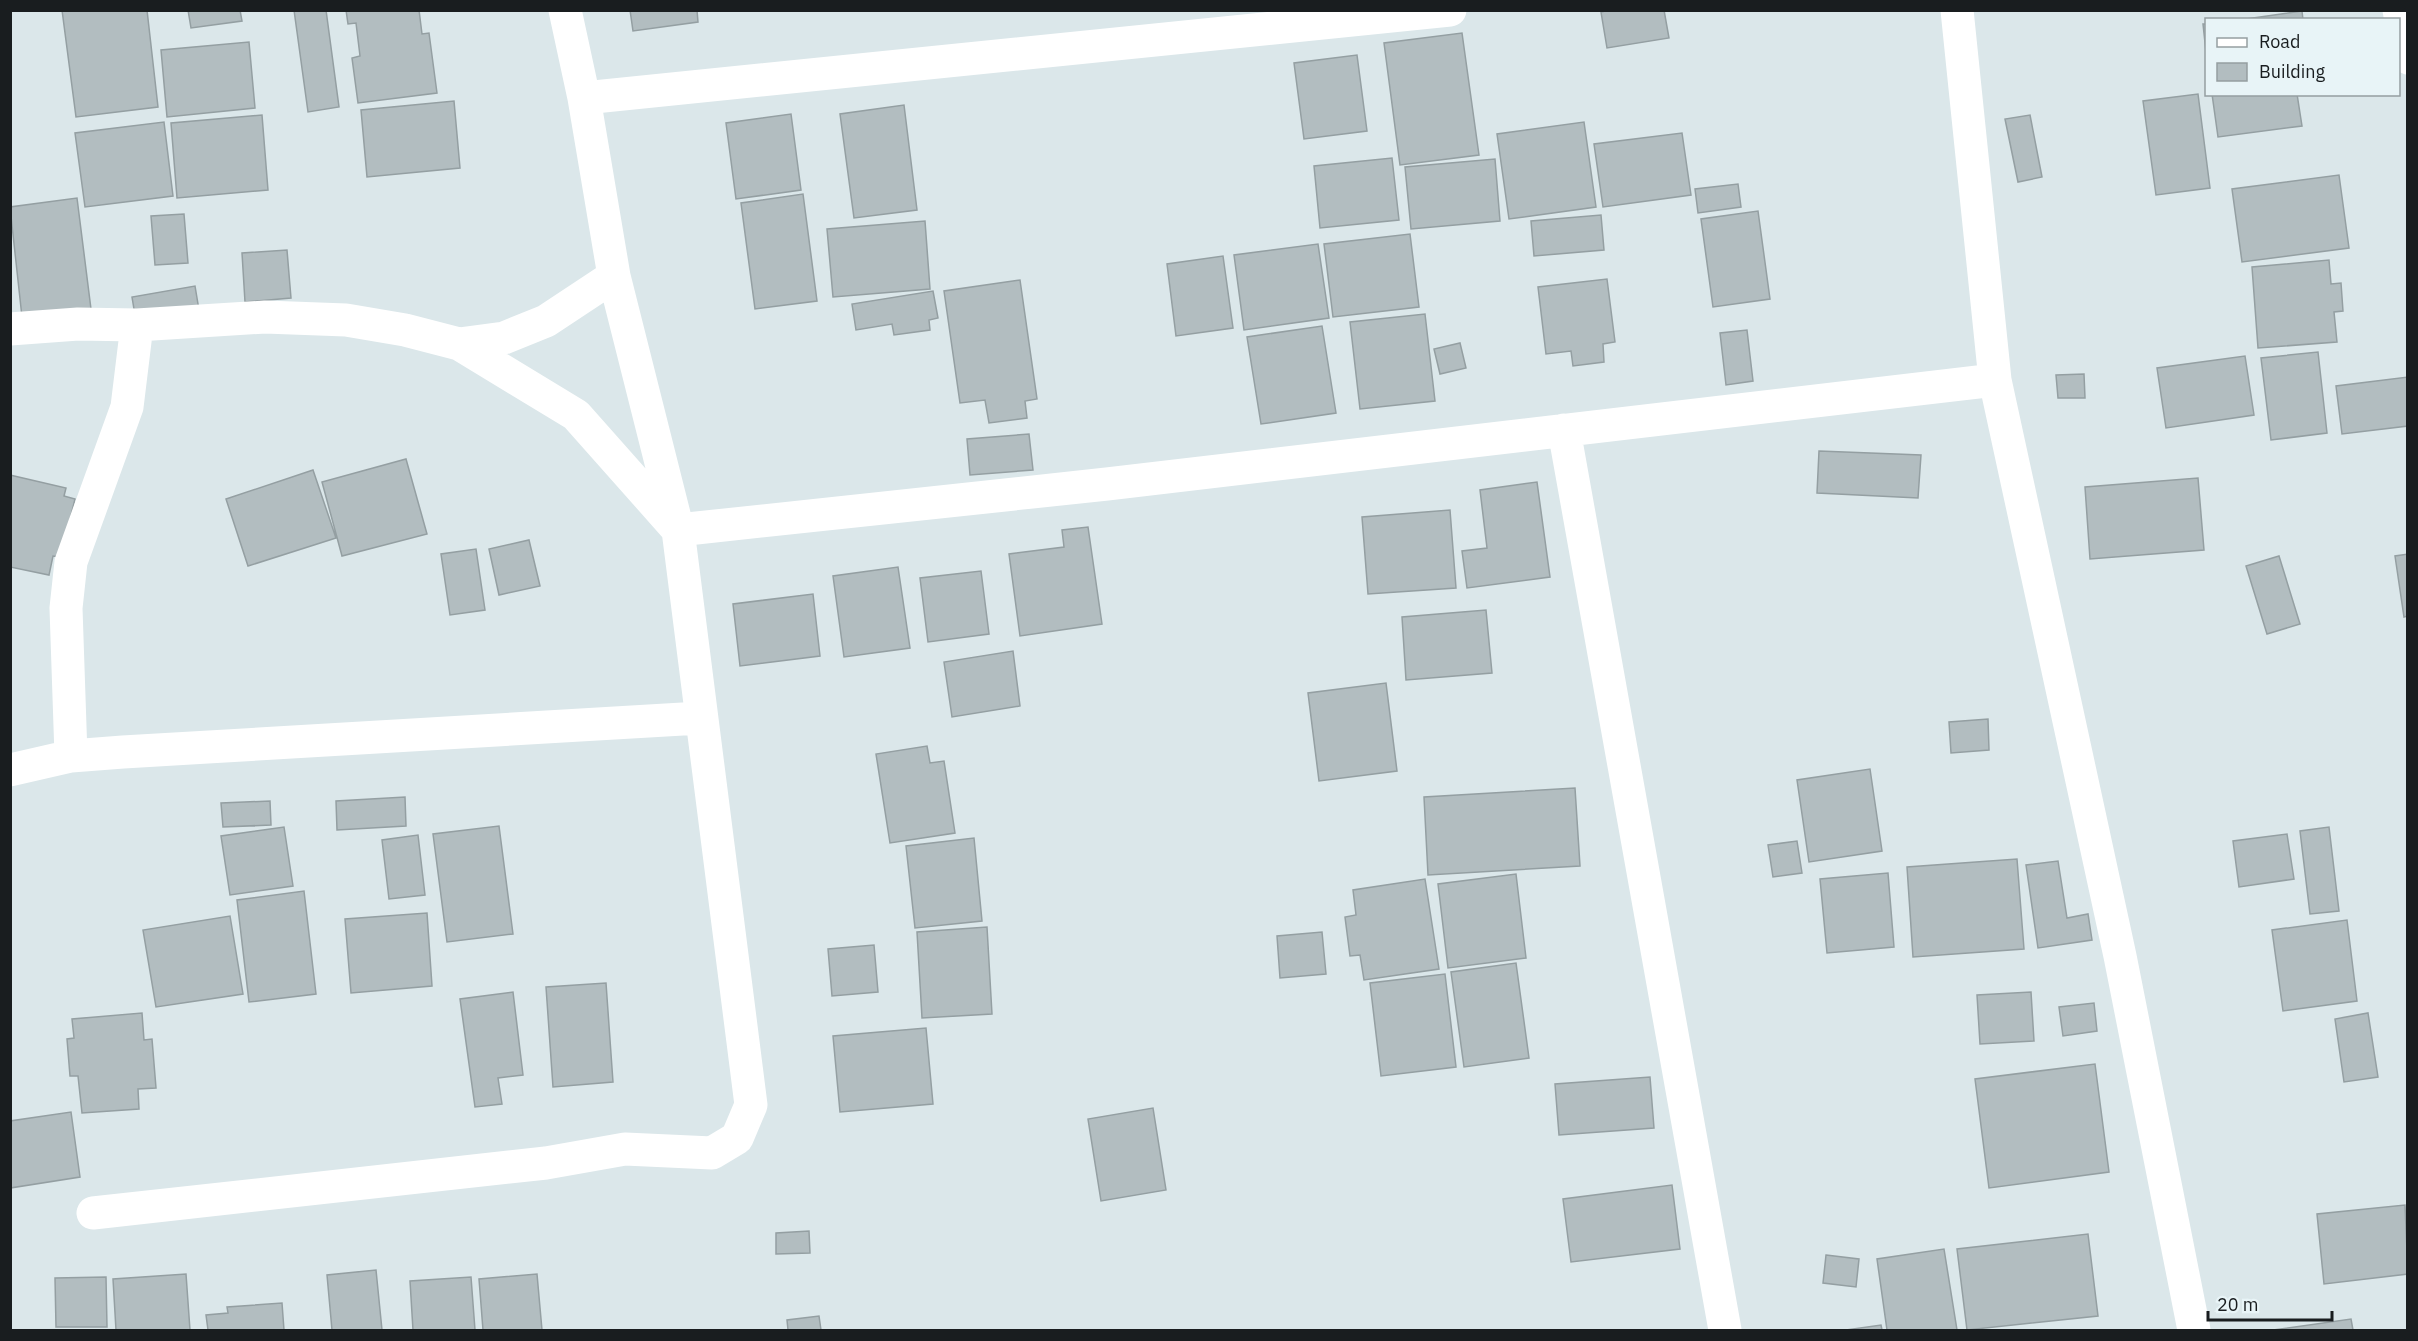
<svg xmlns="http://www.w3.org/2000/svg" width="2418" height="1341" font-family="'IBM Plex Sans',sans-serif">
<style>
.building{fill:#b2bdc0;stroke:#949fa2;stroke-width:1.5}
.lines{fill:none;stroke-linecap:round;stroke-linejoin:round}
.street{stroke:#fff;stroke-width:33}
</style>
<rect width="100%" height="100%" fill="#dbe7ea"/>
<!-- building -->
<path class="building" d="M62,10H147L158,107L76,117Z
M188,10H240L242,21L191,28Z
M294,10H326L339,107L308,112Z
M346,10H419L422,34L429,33L437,93L358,103L352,58L360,56L356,23L348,24Z
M630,10H697L698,22L633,31Z
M1610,10H1664L1669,38L1607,48L1601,12Z
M2302,11L2303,20H2239Z
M2203,24H2206V52Z
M1462,33L1479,155L1400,165L1384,43Z
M249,42L255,108L167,117L161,50Z
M1357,55L1367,131L1304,139L1294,63Z
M2198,94L2210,188L2156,195L2143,101Z
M2212,94H2297L2302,126L2218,137Z
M454,101L460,168L367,177L361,110Z
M904,105L917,210L854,218L840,114Z
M791,114L801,190L736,199L726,123Z
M262,115L268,190L177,198L171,123Z
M2030,115L2042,177L2018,182L2005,119Z
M164,122L173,196L85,207L75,133Z
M1584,122L1596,207L1509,219L1497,134Z
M1682,133L1691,195L1603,207L1594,144Z
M1392,158L1399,220L1320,228L1314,166Z
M1495,159L1500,221L1411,229L1405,167Z
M2339,175L2349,248L2242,262L2232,189Z
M1738,184L1741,207L1698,213L1695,189Z
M803,194L817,301L755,309L741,203Z
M77,198L91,309L22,317L10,207Z
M1758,211L1770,299L1713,307L1701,219Z
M184,214L188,263L155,265L151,216Z
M1601,215L1604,250L1534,256L1531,221Z
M925,221L930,289L833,297L827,229Z
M1410,234L1419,307L1333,317L1324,244Z
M1318,244L1329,318L1244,330L1234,255Z
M287,250L291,298L245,302L242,253Z
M1223,256L1233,328L1176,336L1167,264Z
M2329,260L2331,284L2341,283L2343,311L2334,312L2337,342L2258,348L2252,267Z
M1607,279L1615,342L1603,344L1604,362L1573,366L1571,351L1546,354L1538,287Z
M1020,280L1037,399L1025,401L1027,418L989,423L985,400L960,403L944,291Z
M195,286L199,310L136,321L132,297Z
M933,291L938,318L929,320L930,330L894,335L892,324L856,330L852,304Z
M1425,314L1435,401L1360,409L1350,322Z
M1322,326L1336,413L1261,424L1247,337Z
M1747,330L1753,381L1726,385L1720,333Z
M1460,343L1466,368L1440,374L1434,349Z
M2318,352L2327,433L2271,440L2261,358Z
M2245,356L2254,415L2166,428L2157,368Z
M2084,374L2085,398H2058L2056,375Z
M2408,377V426L2342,434L2336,386Z
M1029,434L1033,470L970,475L967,439Z
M1819,451L1921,455L1918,498L1817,493Z
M406,459L427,534L342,556L322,482Z
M313,470L336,538L248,566L226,499Z
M10,475L66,488L64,496L75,499L61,557L53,556L49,575L10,567Z
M2198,478L2204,550L2090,559L2085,487Z
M1537,482L1550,577L1467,588L1462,551L1487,548L1480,490Z
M1450,510L1456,588L1368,594L1362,517Z
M1088,527L1102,624L1020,636L1009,554L1064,547L1062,530Z
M529,540L540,586L499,595L489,549Z
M476,549L485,610L450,615L441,554Z
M2408,554V616L2404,617L2395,556Z
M2279,556L2300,624L2267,634L2246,566Z
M898,567L910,648L844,657L833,576Z
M981,571L989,634L928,642L920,578Z
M813,594L820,656L740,666L733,604Z
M1486,610L1492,673L1406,680L1402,617Z
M1013,651L1020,706L952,717L944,662Z
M1386,683L1397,771L1319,781L1308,693Z
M1988,719L1989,750L1951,753L1949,722Z
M927,746L930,763L944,761L955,833L890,843L876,754Z
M1870,769L1882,851L1809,862L1797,780Z
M1575,788L1580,866L1428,875L1424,797Z
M405,797L406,826L337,830L336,801Z
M270,801L271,825L223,827L221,803Z
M499,826L513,934L447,942L433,834Z
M284,827L293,886L230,895L221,836Z
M2329,827L2339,911L2310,914L2300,831Z
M2287,834L2294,879L2239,887L2233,841Z
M418,835L425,895L389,899L382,840Z
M974,838L982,921L915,928L906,846Z
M1797,841L1802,873L1773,877L1768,845Z
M2017,859L2024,949L1913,957L1907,867Z
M2058,861L2067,918L2088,914L2092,940L2038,948L2026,865Z
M1888,873L1894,947L1827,953L1820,879Z
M1516,874L1526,958L1448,968L1438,884Z
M1425,879L1439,969L1364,980L1360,955L1350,956L1345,917L1356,915L1353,890Z
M304,891L316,994L249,1002L237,900Z
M427,913L432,986L351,993L345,919Z
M230,916L243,994L156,1007L143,930Z
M2347,920L2357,1001L2283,1011L2272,930Z
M987,927L992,1014L922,1018L917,932Z
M1322,932L1326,974L1280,978L1277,936Z
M874,945L878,992L832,996L828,949Z
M1516,963L1529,1058L1464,1067L1451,972Z
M1445,974L1456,1067L1381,1076L1370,983Z
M606,983L613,1082L553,1087L546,987Z
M513,992L523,1075L498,1078L502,1104L475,1107L460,999Z
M2031,992L2034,1041L1980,1044L1977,995Z
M2094,1003L2097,1031L2063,1036L2059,1007Z
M142,1013L144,1040L152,1039L156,1088L138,1089L139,1109L82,1113L78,1076H70L67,1039L74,1038L72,1019Z
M2368,1013L2378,1077L2344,1082L2335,1019Z
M926,1028L933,1104L840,1112L833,1036Z
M2095,1064L2109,1172L1989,1188L1975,1079Z
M1650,1077L1654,1128L1559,1135L1555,1084Z
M1153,1108L1166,1190L1101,1201L1088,1119Z
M71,1112L80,1177L10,1188V1121Z
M1672,1185L1680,1249L1571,1262L1563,1199Z
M2405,1205L2408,1274L2324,1284L2317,1214Z
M809,1231L810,1253L776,1254V1233Z
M2088,1234L2098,1316L1967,1330L1957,1249Z
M1944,1249L1957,1330H1887L1877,1259Z
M1826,1255L1859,1259L1856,1287L1823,1283Z
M376,1270L382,1330H332L327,1275Z
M186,1274L190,1330H116L113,1279Z
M537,1274L542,1330H483L479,1279Z
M106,1277L107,1327H56L55,1278Z
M471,1277L475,1330H413L410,1281Z
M282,1303L284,1330H208L206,1315L228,1313L227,1307Z
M819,1316L821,1330H788L787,1320Z
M2351,1319L2353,1330H2273Z
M1881,1325L1882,1330H1846Z"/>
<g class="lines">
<!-- street -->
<path class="street" d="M1957,10L1995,380L2120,956L2194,1330
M2399,10L2408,58
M584,98L1450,10
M10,329L78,324L137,325L265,317L346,320L405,330L459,344L576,415L678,530L1107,484L1995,380
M459,344L504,338L546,321L614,276
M1564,430L1725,1330
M71,756L66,608L71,562L127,407L137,325
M10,770L71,756L123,752L700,718
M93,1213L546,1163L625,1149L712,1153L737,1138L751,1105L678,530L614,276L584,98L565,10"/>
</g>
<!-- border -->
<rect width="2418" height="1341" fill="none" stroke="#191d1f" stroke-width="24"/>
<!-- legend -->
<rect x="2205" y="18" width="195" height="78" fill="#e8f4f7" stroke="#959ea1" stroke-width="1.5"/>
<rect x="2217" y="38" width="30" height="9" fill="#ffffff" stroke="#959ea1" stroke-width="1.5"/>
<text x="2259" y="48" font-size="18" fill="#191d1f">Road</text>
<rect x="2217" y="63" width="30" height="18" fill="#b2bdc0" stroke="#959ea1" stroke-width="1.5"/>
<text x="2259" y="78" font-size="18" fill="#191d1f">Building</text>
<!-- scale -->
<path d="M2208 1311v9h124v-9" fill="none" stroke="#191d1f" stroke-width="3"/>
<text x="2217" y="1311" font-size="18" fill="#191d1f" stroke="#e8f4f7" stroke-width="4.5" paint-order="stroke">20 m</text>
</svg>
